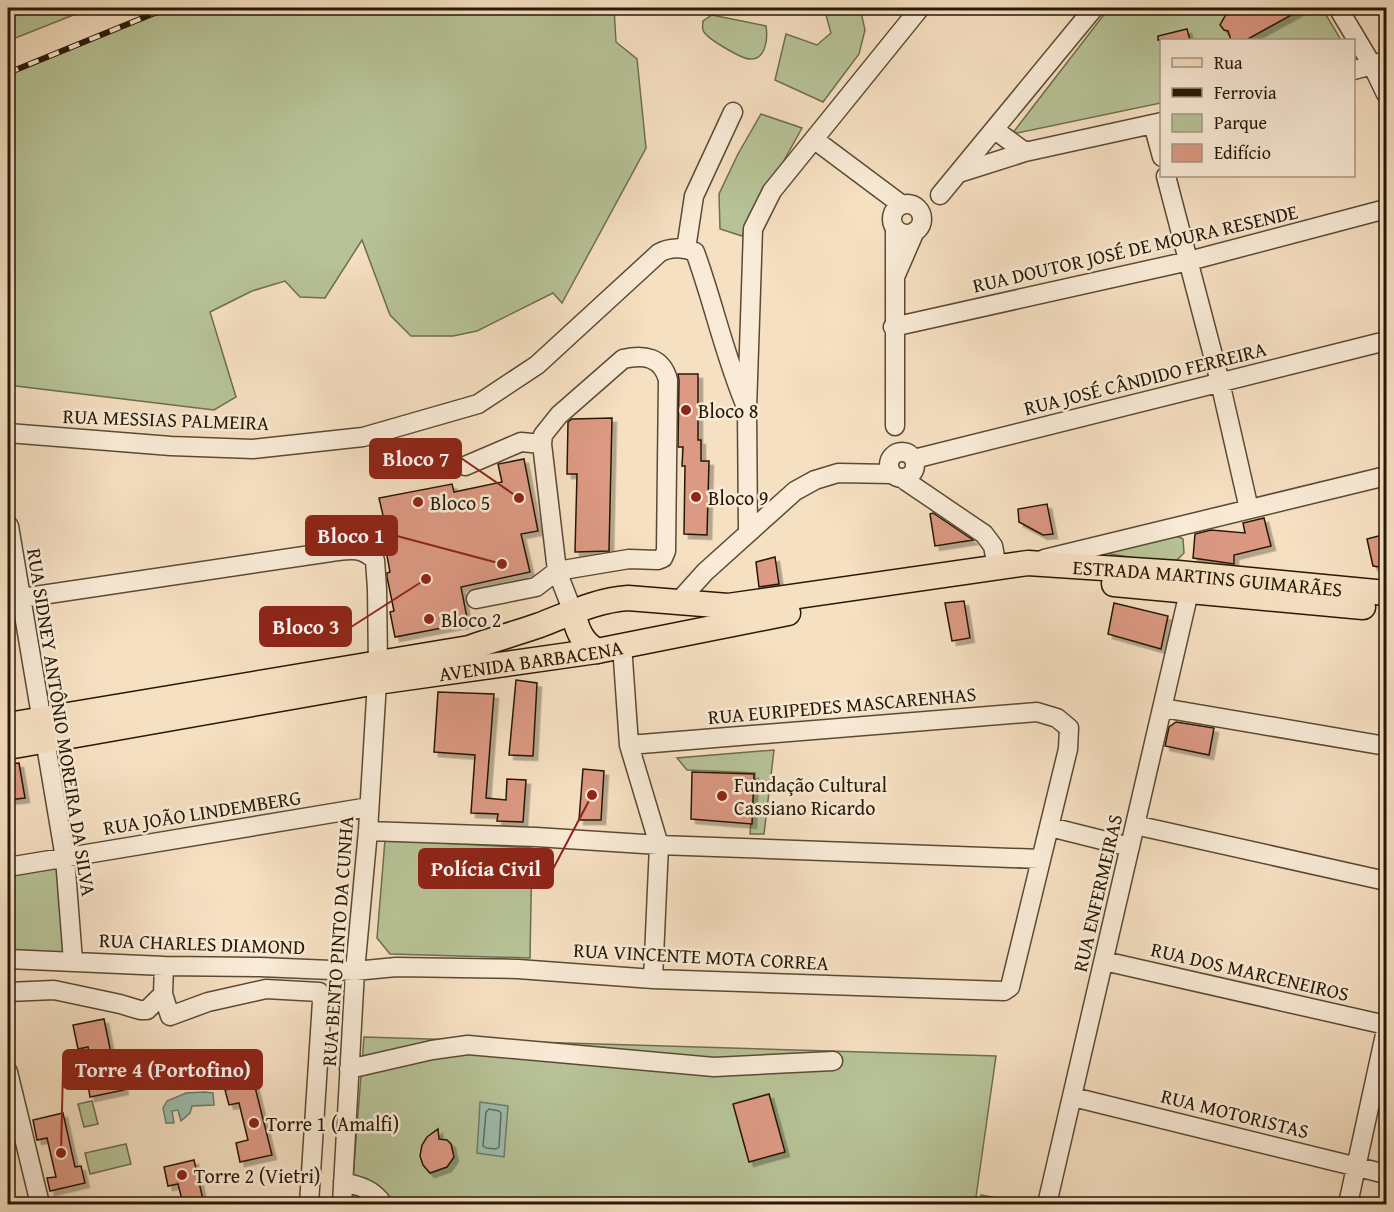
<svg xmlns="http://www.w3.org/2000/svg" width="1394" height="1212" font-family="'Gentium Book Plus',serif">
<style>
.green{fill:#b7c397;stroke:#6e6e4e;stroke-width:1.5}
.water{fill:#9dbeae;stroke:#6d7c6a;stroke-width:1.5}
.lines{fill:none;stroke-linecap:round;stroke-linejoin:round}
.shore{stroke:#626b5a;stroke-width:1.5}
.building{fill:#dc9983;stroke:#261805;stroke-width:1.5;filter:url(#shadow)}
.minor-casing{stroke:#5a4a34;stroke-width:21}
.major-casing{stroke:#261805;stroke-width:27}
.minor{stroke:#f9ebd7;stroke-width:18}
.major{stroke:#f6e0c2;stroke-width:24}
.rail-casing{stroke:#261805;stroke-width:6}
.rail{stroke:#f9ebd7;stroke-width:4;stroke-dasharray:11;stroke-linecap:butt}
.poi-dot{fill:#8f2418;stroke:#f9ebd7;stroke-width:2}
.labels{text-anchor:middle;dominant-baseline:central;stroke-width:5;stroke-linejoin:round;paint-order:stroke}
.street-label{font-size:20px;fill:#261805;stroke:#f9ebd7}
.poi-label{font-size:20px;fill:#261805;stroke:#f9ebd7;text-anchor:start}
.leader{fill:none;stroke:#8f2418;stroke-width:2}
.callout-dot{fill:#8f2418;stroke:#f9ebd7;stroke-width:2}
.callout{fill:#8f2418;stroke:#8f2418;stroke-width:2}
.callout-label{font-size:21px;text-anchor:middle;font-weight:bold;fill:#fff}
</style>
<defs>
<filter id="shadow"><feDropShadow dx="4.5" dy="4.5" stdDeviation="0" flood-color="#0004"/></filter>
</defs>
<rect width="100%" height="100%" fill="#f6e0c2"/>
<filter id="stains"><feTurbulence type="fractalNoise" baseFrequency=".00333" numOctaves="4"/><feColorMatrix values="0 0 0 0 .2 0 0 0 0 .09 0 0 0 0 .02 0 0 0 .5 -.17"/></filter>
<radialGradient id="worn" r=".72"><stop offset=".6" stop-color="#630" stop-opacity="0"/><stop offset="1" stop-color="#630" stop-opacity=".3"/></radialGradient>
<!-- green -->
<path class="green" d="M8,8H91L8,41Z
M167,8H614L616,42L637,59L646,148L562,303L553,293L477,331L453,336H411L390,315L362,240L325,298L300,297L285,281L252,291L210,312L236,397L214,410L8,385V73Z
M824,8H860L865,30L859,54L823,102L775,80L786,34L817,45L831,33Z
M1109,8H1322L1341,40H1162L1161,103L1012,134Z
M712,15L766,26C768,38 766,60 750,59C742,59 705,38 703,30C702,27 703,24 703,21Z
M761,114L802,128L742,236L720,229L719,194L738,154Z
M1173,534L1183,539L1184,553L1173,564L1092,551Z
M774,750L764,834H750L755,773L687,770L677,758Z
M385,840L532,848L530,958L390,954L377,938Z
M59,866L68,948L61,953L8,952V875Z
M364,1037L996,1056L975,1204H351Z
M92,1101L98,1124L84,1127L78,1104Z
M126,1144L131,1164L90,1174L85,1153Z
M981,1195L1030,1204H980Z"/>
<!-- water -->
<path class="water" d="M204,1092L213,1093L214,1105L192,1106L190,1113L181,1121L178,1110L172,1111L174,1123H166L163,1108L167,1101L186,1093Z
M480,1102L508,1106L504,1157L477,1153Z"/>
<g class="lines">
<!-- shore -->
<path class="shore" d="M489,1109L499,1111L501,1113L499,1147L496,1149L486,1148L483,1146L486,1112Z"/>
</g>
<!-- building -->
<path class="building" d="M1227,8H1304L1246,40H1231L1228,31L1224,30L1220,25L1225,16Z
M1187,29L1190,40H1158V36Z
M678,374H698V440H701V461H709L707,535L684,534L685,466H682L683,447H678L679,380Z
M612,418L609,551L575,552L577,474H567L568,422L572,419Z
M524,459L538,531L521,534L530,572L461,587L468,623L395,637L390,612L394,611L387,577V573L390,572L383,534L387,533L379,498L452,484L454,492L502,482L498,464Z
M1047,504L1053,534L1043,535L1019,522L1018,509Z
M933,513L973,540L935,546L930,514Z
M1264,518L1271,546L1234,555V564L1193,558L1195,534L1211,530L1245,533L1243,523Z
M1386,534V568L1373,566L1367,539Z
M775,557L779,584L759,587L756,562Z
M964,601L970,638L952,641L945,603Z
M1114,603L1168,616L1161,649L1108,634Z
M516,680L537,683L533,756L509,755Z
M438,692L494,694L486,798L506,800L507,779L526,780L523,822L497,821L498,814L471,813L475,755L434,752Z
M1176,722L1214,728L1209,755L1165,746L1169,727Z
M19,763L25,798L8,800V764Z
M583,769L604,771L601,820H579Z
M692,772L754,774L752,824L691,819Z
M104,1019L116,1078L121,1077L124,1090L90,1097L88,1085L95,1084L88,1047L78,1049L73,1025Z
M254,1083L272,1155L240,1162L236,1143L248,1140L239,1103L229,1105L225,1090Z
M769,1094L785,1152L749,1162L733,1104Z
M63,1113L75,1167L81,1166L85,1183L50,1191L47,1178L56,1177L47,1138L37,1140L33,1120Z
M438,1129L439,1139L447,1140L451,1144L454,1157L447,1167L430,1173L423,1165L420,1156L422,1145L427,1137Z
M194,1160L204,1204H183L178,1184L168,1186L164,1167Z"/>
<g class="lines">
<defs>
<path id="minor" d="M1338,8L1372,65L1386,94
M1354,70L1386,61
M1153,124L1162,157
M995,130L1025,152
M815,140L902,205
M959,173L1025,152L1162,122
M1166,176L1220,382L1249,509
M940,195L1094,8
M892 219a15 15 0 1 1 30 0a15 15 0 1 1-30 0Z
M895,228V277L915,231
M686,249L694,196L733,112
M895,277V426
M893,327L1189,261L1386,209
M8,433L171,446L253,449L363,437L478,404L537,365L659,253C669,247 684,247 695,252C714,304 725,358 747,409
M889 465a13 13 0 1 1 26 0a13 13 0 1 1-26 0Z
M914,459L1386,341
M465,466L521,442L542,444
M903,479L984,534L993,546L997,567
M9,526L65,858L73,961
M748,532L747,409L753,229L772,191L920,8
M1044,559L1386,476
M476,599L536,587L557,571L629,559L658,560L663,558L666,551L668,380C662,357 644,354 623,359L559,415L543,435L542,444L557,571L573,612
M8,600L331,552C349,550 360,546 375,560L377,589L378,665L368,831L355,971L342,1204
M677,603L705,572L795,491L815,480L838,473L892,474
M622,645L629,745L659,845L653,979
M1163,708L1386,746
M1135,825L1386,881
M1050,827L1130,847
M368,831L536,837L659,845L1040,859
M8,867L369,807
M8,959L164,966L260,967L355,971L396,967L518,969L653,979L1004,991L1010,987L1068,749L1069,728L1057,718L1037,712L629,745
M1104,961L1386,1025
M164,966L163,994L170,1016L208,1002L266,989L319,992L322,1001L309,1204
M8,992L54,990L120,1004L140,1010H147L163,994
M349,1069L432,1050L468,1045L714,1067L833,1061
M8,1072L40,1204
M1073,1097L1386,1174
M343,1182C360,1186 373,1189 383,1204
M1047,1204L1189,592
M1348,1204L1386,1030"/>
<g id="major">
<path d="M1114,584L1363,607"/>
<path d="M573,612C577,629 581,642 597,651"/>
<path id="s1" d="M8,725L469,648C492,640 517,633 540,625C569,614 597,600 628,598L728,606L1028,563L1178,573L1386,593"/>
<path id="s2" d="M8,747L377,682L597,651L788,613"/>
</g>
</defs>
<!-- minor casing -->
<use href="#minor" class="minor-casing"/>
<!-- major casing -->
<use href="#major" class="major-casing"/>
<!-- minor -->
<use href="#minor" class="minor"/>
<!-- major -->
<use href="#major" class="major"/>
<defs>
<path id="rail" d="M8,73L167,8"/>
</defs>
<!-- rail casing -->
<use href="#rail" class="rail-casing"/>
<!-- rail -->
<use href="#rail" class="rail"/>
</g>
<!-- markers -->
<g class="poi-dot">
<circle cx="686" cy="410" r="6"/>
<circle cx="696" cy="497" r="6"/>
<circle cx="418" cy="502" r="6"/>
<circle cx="429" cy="619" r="6"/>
<circle cx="722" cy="796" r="6"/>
<circle cx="254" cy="1123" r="6"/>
<circle cx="182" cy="1175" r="6"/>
</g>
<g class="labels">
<!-- street labels -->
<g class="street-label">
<text transform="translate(1135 248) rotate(-13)">RUA DOUTOR JOSÉ DE MOURA RESENDE</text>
<text transform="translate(1145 378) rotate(-14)">RUA JOSÉ CÂNDIDO FERREIRA</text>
<text transform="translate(166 419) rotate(2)">RUA MESSIAS PALMEIRA</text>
<text stroke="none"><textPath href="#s1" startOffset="1218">ESTRADA MARTINS GUIMARÃES</textPath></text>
<text stroke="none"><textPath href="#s2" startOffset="530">AVENIDA BARBACENA</textPath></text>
<text transform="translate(842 705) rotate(-5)">RUA EURIPEDES MASCARENHAS</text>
<text transform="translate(62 722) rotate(81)">RUA SIDNEY ANTÔNIO MOREIRA DA SILVA</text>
<text transform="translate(202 812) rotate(-9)">RUA JOÃO LINDEMBERG</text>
<text transform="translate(1097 893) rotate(-77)">RUA ENFERMEIRAS</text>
<text transform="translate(337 941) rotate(-86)">RUA BENTO PINTO DA CUNHA</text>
<text transform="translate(202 943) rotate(2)">RUA CHARLES DIAMOND</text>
<text transform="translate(701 956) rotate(3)">RUA VINCENTE MOTA CORREA</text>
<text transform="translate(1250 971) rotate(13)">RUA DOS MARCENEIROS</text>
<text transform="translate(1235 1113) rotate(14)">RUA MOTORISTAS</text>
</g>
<!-- poi labels -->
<g class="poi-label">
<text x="698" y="410">Bloco 8</text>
<text x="708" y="497">Bloco 9</text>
<text x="430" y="502">Bloco 5</text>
<text x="441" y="619">Bloco 2</text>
<text x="734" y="784">Fundação Cultural<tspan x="734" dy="23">Cassiano Ricardo</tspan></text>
<text x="266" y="1123">Torre 1 (Amalfi)</text>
<text x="194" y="1175">Torre 2 (Vietri)</text>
</g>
</g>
<!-- callouts -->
<path class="leader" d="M519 498L461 458M502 564L397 536M426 579L351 627M592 795L553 869M61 1153L63 1069"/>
<g class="callout-dot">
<circle cx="519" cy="498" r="6"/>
<circle cx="502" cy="564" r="6"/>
<circle cx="426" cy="579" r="6"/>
<circle cx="592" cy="795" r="6"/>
<circle cx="61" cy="1153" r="6"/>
</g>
<g class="callout">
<rect x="370" y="439" width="91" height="39" rx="6"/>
<rect x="306" y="516" width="91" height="39" rx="6"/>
<rect x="260" y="607" width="91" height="39" rx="6"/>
<rect x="419" y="849" width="134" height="39" rx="6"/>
<rect x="63" y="1050" width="199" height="39" rx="6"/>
</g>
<g class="callout-label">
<text x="416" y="466">Bloco 7</text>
<text x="351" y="543">Bloco 1</text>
<text x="306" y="634">Bloco 3</text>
<text x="486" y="876">Polícia Civil</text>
<text x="163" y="1077">Torre 4 (Portofino)</text>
</g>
<!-- margin -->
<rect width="1394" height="1212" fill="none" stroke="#f6e0c2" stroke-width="30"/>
<rect x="9" y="9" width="1376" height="1194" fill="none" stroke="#261805" stroke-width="3"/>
<rect x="15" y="15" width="1364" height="1182" fill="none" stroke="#261805" stroke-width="1.5"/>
<!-- legend -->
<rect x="1160" y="39" width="195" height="138" fill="#f9ebd7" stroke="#a59783" stroke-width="1.5"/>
<rect x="1172" y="58" width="30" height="9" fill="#f6e0c2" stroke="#a59783" stroke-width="1.5"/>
<text x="1214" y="69" font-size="18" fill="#261805">Rua</text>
<rect x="1172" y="88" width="30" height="9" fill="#261805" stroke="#a59783" stroke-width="1.5"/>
<text x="1214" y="99" font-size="18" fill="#261805">Ferrovia</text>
<rect x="1172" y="114" width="30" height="18" fill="#b7c397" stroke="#a59783" stroke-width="1.5"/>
<text x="1214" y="129" font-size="18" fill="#261805">Parque</text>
<rect x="1172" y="144" width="30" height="18" fill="#dc9983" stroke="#a59783" stroke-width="1.5"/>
<text x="1214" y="159" font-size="18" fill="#261805">Edifício</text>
<rect width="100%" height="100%" filter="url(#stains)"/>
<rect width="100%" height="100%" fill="url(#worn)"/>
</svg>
